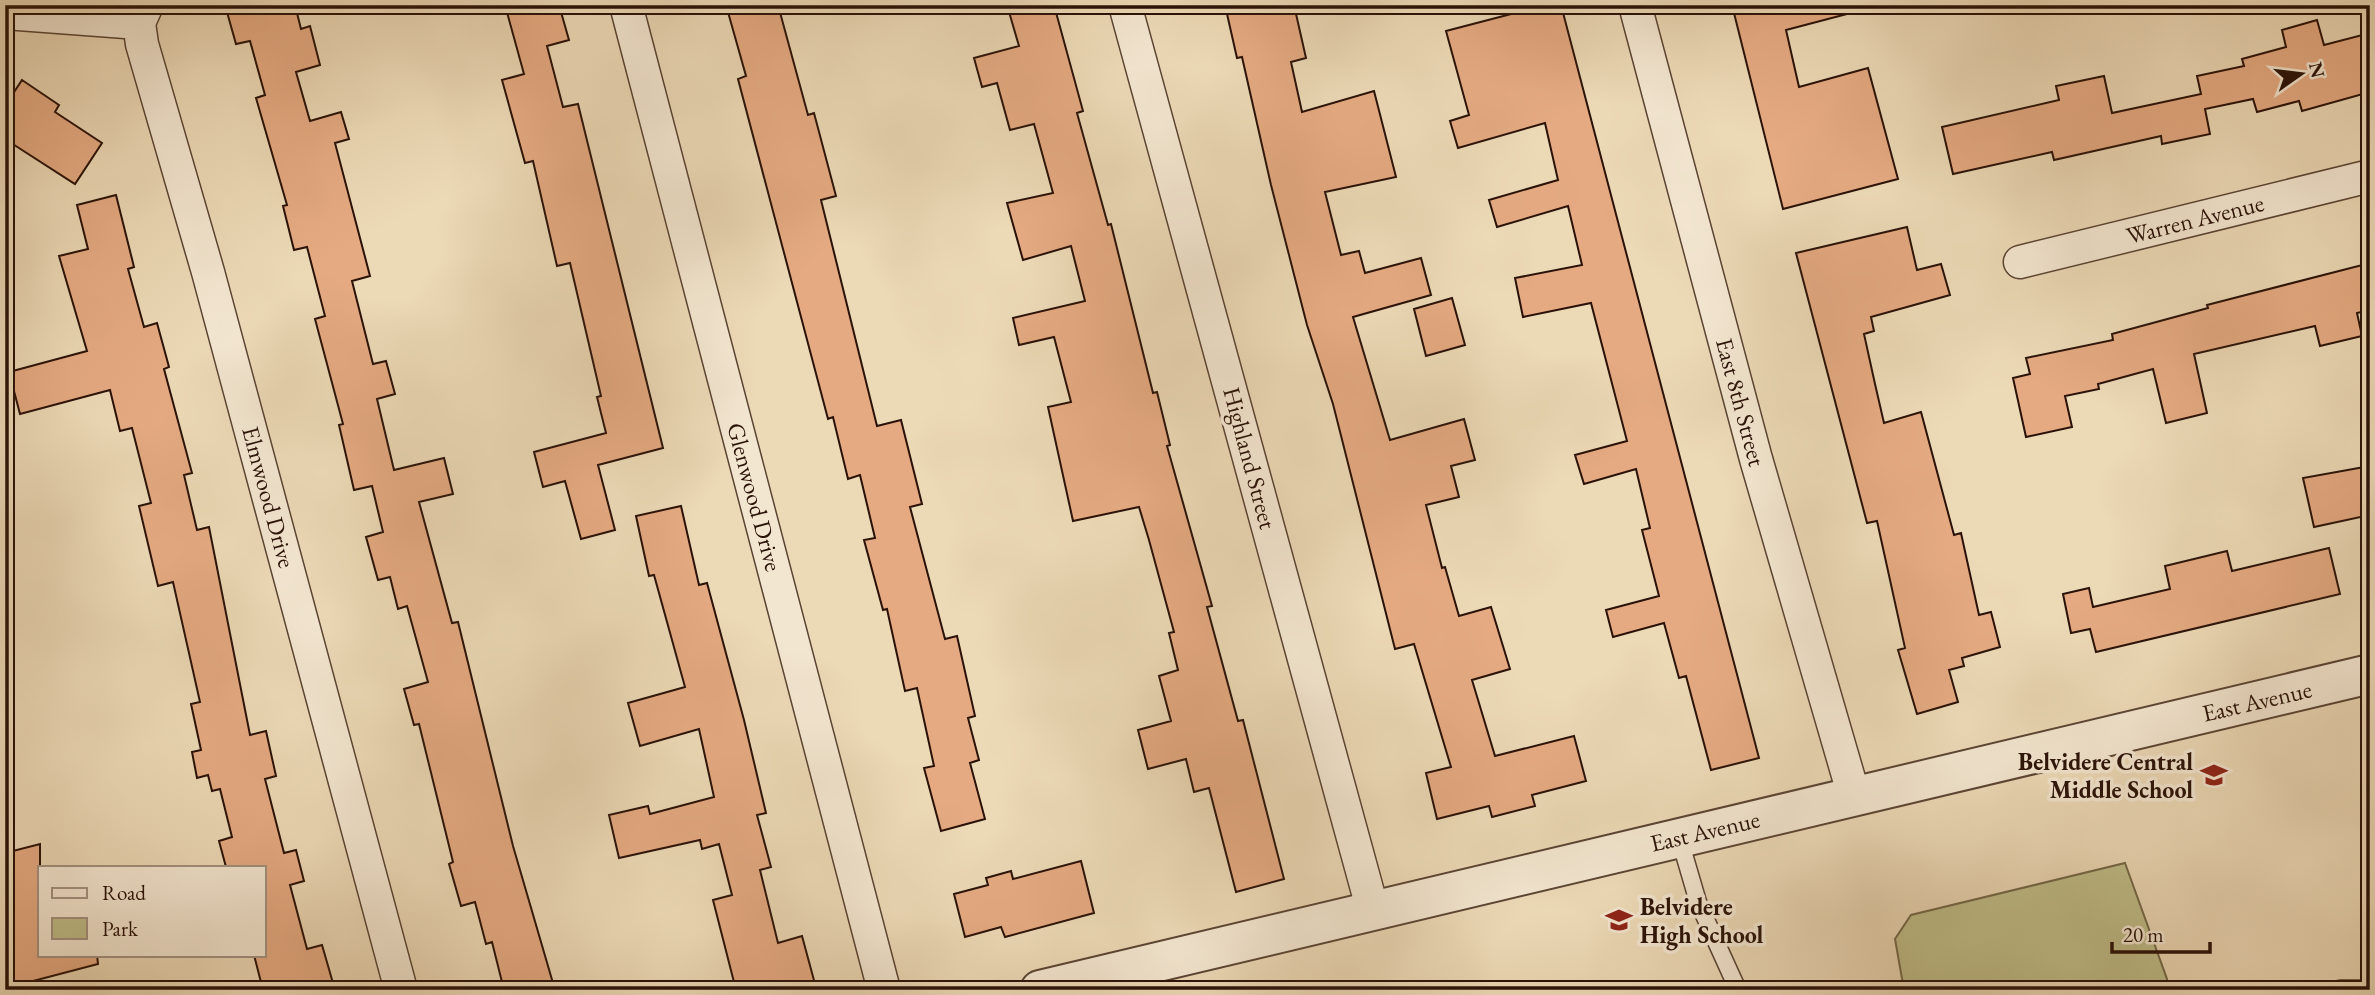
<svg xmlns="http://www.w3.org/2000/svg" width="2375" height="995" font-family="'EB Garamond',serif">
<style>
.green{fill:#bfbd89;stroke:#746848;stroke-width:2}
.building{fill:#e5aa82;stroke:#2a1208;stroke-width:2}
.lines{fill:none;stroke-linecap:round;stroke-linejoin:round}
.service-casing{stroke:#5a4434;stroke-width:19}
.minor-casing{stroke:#5a4434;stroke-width:35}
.tertiary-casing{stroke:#5a4434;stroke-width:42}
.path{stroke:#2a1208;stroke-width:4.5;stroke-dasharray:2 3.5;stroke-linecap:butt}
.service{stroke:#f3e6d0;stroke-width:16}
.minor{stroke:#f3e6d0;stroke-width:32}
.tertiary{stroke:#f3e6d0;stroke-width:38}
.labels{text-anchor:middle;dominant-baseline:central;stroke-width:7;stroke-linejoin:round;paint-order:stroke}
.street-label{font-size:24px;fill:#2a1208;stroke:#f3e6d0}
.poi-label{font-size:24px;font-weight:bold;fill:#2a1208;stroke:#f3e6d0;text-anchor:end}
</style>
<rect width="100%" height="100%" fill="#ecd9b6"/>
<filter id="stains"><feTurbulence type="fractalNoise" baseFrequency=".00286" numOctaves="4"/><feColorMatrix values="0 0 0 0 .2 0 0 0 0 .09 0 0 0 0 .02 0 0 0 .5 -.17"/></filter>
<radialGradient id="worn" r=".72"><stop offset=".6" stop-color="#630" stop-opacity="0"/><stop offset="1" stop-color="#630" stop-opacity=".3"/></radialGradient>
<!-- green -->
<path class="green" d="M2125,863L2167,979V990H1904L1895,939L1911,915Z
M2340,980H2370V990H2300Z"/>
<!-- building -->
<path class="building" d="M225,5H295L301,29L310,26L320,65L296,72L310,121L341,112L349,139L335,143L370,276L352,281L373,364L386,361L395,394L377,399L394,470L444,458L453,494L419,502L452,623L458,622L513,846L555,990H504L492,942L486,944L475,902L461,906L449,864L453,862L419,724L414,725L404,689L428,682L407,606L398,609L390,577L378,580L366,537L383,532L372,486L354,490L339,425L343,424L315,319L325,316L307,247L294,250L283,206L287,205L256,98L265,95L250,41L236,44Z
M505,5H559L569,40L547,46L563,107L578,104L663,448L598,465L615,530L581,539L565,481L543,487L534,452L606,433L597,397L601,396L570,263L557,266L533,161L525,163L502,80L524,74Z
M726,5H778L808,115L814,113L836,196L821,200L877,426L901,420L922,504L910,507L945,639L957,636L975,716L968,718L979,760L970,763L985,819L941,831L924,768L934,766L917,688L905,691L887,609L883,610L864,540L875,538L860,475L848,479L833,417L828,419L738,79L746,76Z
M1007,5H1054L1083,111L1077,113L1108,225L1111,224L1153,393L1157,392L1170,445L1167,446L1212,606L1207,607L1238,721L1243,720L1284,879L1236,892L1209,788L1194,792L1186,759L1148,769L1138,730L1171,721L1159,676L1178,670L1169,633L1174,632L1149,540L1139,507L1073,521L1048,407L1071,402L1054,337L1019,345L1013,318L1085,301L1071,246L1023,260L1007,203L1053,193L1034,124L1010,130L997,83L982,87L974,58L1019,46Z
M1225,5H1294L1306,58L1291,62L1302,112L1374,91L1396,177L1325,192L1341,255L1359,251L1365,273L1421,258L1431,295L1353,317L1390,440L1464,419L1475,460L1451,466L1459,497L1426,505L1442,568L1445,567L1459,616L1491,607L1510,669L1472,680L1495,756L1574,736L1586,781L1532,795L1535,806L1492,817L1489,806L1437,819L1426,773L1451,767L1414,644L1395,649L1333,404L1307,325L1271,185L1242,57L1237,58Z
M1513,5H1561L1759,758L1711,770L1686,676L1679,678L1664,623L1613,637L1606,610L1659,596L1642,530L1650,528L1636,469L1584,484L1575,455L1627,441L1591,303L1523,317L1515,278L1582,265L1568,206L1497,227L1489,200L1558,180L1545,123L1458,148L1450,121L1469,115L1446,31L1515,13Z
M1732,5H1846L1847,14L1786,30L1799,87L1868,68L1898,179L1783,209Z
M2317,20L2324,45L2370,33V92L2302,111L2299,101L2257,112L2253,99L2205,109L2210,134L2162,144L2161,136L2054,160L2052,152L1953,174L1942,127L2059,100L2056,86L2104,76L2112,113L2201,94L2197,76L2244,66L2242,59L2286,47L2282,30Z
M22,80L59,105L55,112L102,143L75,184L5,139V106Z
M116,195L134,267L128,269L144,327L157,323L169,367L164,369L192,473L184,475L197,530L209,527L250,735L266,731L276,776L265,779L284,853L296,850L304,881L290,885L307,949L322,945L335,990H263L254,955H264V867H226L219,841L232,837L220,789L212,791L208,775L197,778L192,752L201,750L191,704L200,702L173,582L158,586L139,506L151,503L132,428L120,431L110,390L20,414L9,372L87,351L59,256L88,249L77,205Z
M1907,227L1917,270L1941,264L1950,295L1871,317L1874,331L1864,334L1875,384L1884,423L1921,412L1954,535L1961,533L1979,615L1991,612L2000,647L1962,658L1964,666L1949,670L1958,702L1917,714L1898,650L1905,648L1877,521L1867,523L1796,253Z
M2370,263V310L2357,313L2362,336L2320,346L2315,326L2194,354L2207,413L2166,423L2153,369L2098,384L2099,389L2065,396L2072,427L2026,437L2013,378L2030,374L2026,358L2113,340L2112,334L2208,308L2207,305Z
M1452,298L1465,345L1426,356L1414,309Z
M2370,466V515L2314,527L2303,478Z
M681,506L699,585L707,583L744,720L766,813L757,815L771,867L760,870L778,943L802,936L815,984L791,990H736L713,900L732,895L719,844L702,849L700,840L619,858L609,815L648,806L650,814L714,797L699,729L640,746L628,703L685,687L654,575L649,576L636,516Z
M2329,548L2340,594L2096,652L2090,629L2071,633L2063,594L2089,588L2093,607L2170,589L2165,566L2227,551L2232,571Z
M40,844V955H97L98,964L14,986L5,954V853Z
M1081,861L1094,913L1005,937L1001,927L965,937L954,894L988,885L986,878L1011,871L1013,879Z"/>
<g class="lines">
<defs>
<path id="service" d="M1679,837L1698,902L1738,990"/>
<path id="minor" d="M147,5L139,23L142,44L208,272L401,990
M626,5L884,990
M1125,5L1373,911
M1635,5L1756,459L1854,796
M5,13L139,23
M2020,262L2370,176"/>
<path id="tertiary" d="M1040,990L2370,674"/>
</defs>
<!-- service casing -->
<use href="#service" class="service-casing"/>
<!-- minor casing -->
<use href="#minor" class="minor-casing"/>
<!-- tertiary casing -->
<use href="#tertiary" class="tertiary-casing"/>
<!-- path -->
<path class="path" d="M1273,981L1275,990"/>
<!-- service -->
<use href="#service" class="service"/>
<!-- minor -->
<use href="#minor" class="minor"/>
<!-- tertiary -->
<use href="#tertiary" class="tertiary"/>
</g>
<!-- icons -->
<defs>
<symbol id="school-bare" viewBox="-9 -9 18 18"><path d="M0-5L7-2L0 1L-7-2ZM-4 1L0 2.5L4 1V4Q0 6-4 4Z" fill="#8f2418" stroke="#f3e6d0" stroke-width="2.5" paint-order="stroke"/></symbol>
</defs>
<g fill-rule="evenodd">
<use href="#school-bare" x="2195" y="756" width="38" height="38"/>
<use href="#school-bare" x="1600" y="901" width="38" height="38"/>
</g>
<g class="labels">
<!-- street labels -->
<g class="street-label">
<text transform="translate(2195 219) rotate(-14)">Warren Avenue</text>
<text transform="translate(1741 402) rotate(75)">East 8th Street</text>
<text transform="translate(1250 458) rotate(75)">Highland Street</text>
<text transform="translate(269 497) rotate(75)">Elmwood Drive</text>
<text transform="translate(755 497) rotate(75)">Glenwood Drive</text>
<text transform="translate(2257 701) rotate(-13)">East Avenue</text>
<text transform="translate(1705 831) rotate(-13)">East Avenue</text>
</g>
<!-- poi labels -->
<g class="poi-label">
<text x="2193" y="761">Belvidere Central<tspan x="2193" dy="28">Middle School</tspan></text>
<text x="1640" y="906" text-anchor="start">Belvidere<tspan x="1640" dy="28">High School</tspan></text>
</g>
</g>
<!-- margin -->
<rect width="2375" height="995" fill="none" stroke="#ecd9b6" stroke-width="28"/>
<rect x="7" y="7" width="2361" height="981" fill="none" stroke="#2a1208" stroke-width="3.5"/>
<rect x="14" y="14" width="2347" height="967" fill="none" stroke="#2a1208" stroke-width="2"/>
<!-- legend -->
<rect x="38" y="866" width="228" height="91" fill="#f3e6d0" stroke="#a39180" stroke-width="2"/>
<rect x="52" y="888" width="35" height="10" fill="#f3e6d0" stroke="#a39180" stroke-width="2"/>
<text x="102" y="900" font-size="21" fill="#2a1208">Road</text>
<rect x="52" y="918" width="35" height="21" fill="#bfbd89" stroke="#a39180" stroke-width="2"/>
<text x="102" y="936" font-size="21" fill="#2a1208">Park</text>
<!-- north arrow -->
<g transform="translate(2301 74) rotate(76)" stroke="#f3e6d0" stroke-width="5" paint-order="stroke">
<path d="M0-5L12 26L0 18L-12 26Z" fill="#2a1208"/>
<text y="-10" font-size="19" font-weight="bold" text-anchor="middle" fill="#2a1208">N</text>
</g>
<!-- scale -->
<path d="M2112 942v10h98v-10" fill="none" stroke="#2a1208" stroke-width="3.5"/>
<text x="2123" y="942" font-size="21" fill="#2a1208" stroke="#f3e6d0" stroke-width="5" paint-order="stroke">20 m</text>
<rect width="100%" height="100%" filter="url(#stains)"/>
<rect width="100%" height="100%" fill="url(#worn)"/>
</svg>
